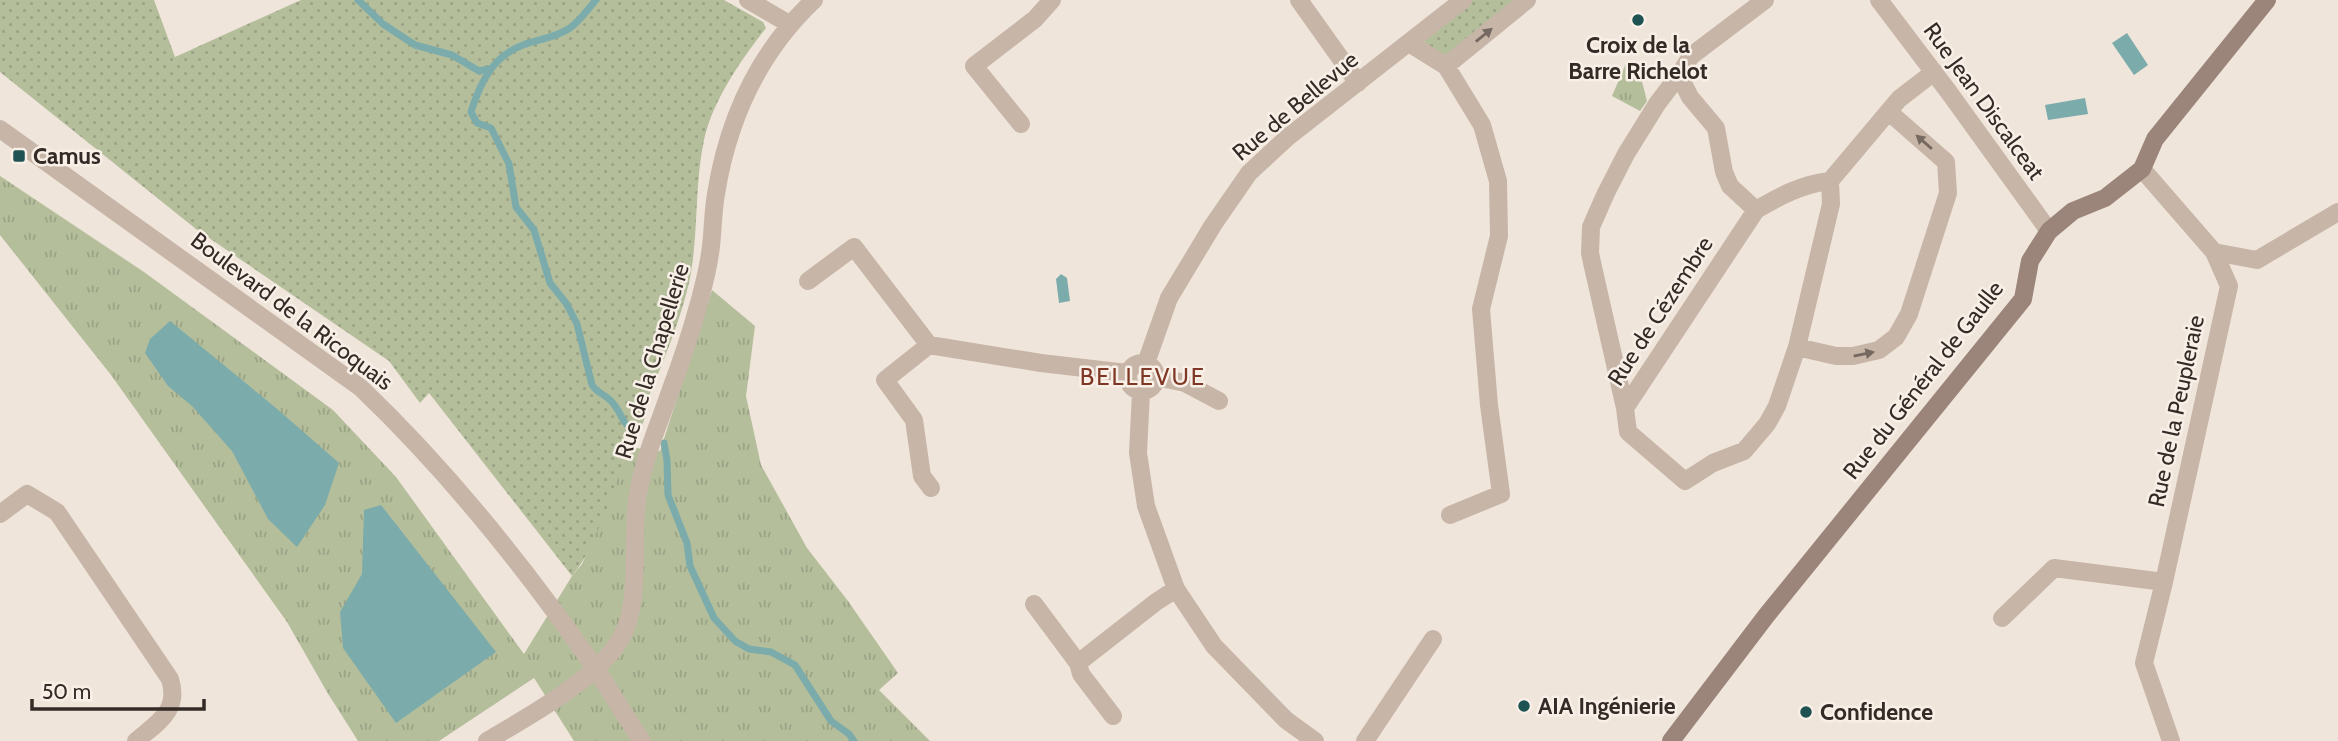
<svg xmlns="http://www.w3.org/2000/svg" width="2338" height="741" font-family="Cabin,sans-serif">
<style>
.grass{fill:url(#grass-dots)}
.park{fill:url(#park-tufts)}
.water{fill:#7babab}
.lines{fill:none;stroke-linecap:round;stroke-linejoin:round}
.stream{stroke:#7babab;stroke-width:7}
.minor{stroke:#c7b5a7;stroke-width:18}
.tertiary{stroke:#c7b5a7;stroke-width:18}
.secondary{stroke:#9b8479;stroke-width:18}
.oneway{fill:#766961}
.poi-dot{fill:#1f5253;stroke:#f8efe7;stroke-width:2.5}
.labels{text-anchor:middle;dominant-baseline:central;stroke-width:5;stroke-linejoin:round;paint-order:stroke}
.poi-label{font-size:23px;font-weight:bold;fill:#342b27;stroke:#f8efe7;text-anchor:start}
.street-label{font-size:23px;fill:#342b27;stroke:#f8efe7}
.neighbourhood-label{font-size:24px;letter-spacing:2px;fill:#7f3725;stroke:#f8efe7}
</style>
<defs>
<pattern id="grass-dots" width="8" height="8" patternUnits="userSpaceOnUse" patternTransform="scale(1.75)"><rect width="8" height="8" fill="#b4be9b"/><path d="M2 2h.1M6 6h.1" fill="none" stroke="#9ba386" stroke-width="1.8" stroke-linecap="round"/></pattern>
<pattern id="park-tufts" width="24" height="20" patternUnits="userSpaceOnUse" patternTransform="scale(1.75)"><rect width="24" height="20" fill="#b4be9b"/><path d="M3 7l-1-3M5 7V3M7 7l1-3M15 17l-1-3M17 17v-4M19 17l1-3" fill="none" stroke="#9ba386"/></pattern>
</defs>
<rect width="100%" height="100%" fill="#f0e5db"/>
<!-- grass -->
<path class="grass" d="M0,0H154L175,57L301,0H724L763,22L766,28C741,60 713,100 704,140C694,187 699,236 689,283C679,326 660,368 644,409L647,413L633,447H629C614,490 601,540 572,576L429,393L420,403L389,361L196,229L0,72Z
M1470,0H1516L1448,55C1438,54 1427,50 1424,40Z"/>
<!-- park -->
<path class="park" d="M1627,61L1638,66L1647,101L1640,111L1612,96Z
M0,176L144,272L333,410L396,477L524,654L572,576L582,564L604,517L629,447L660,451L712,290L755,326L746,396L761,465L807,548L848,601L898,673L879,690L930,741H574L534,678L439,741H358L327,692L287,622L111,375L0,235Z"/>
<!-- water -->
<path class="water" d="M2127,33L2148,65L2134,75L2112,43Z
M2085,98L2088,114L2048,120L2045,105Z
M1061,274L1067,278L1070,301L1059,303L1056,279Z
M170,321L276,408L339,463L325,505L297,547L268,519L232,451L192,406L168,386L145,353L150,339Z
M381,505L496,652L396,723L343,648L340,612L362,574L364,510Z"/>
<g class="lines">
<!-- stream -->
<path class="stream" d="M358,0L383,24L415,45L452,55L479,71L489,69
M596,0C587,10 581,20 570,28C555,38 539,39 523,45C493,56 480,83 471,112L477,123L491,128L509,164L516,207L534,230L550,283L566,303L577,324L592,385C597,393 604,394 610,400C622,411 620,423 636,432
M664,443L667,460L668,495L687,543L690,566L714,618L735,641L749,649L771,652L795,665L831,721L849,734L854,741"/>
<!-- minor -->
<path class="minor" d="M748,0L789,24
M1299,0L1358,83
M1409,43L1446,66L1527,0
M1446,66L1482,125L1498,181L1499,236L1481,309L1489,405L1501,494L1450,515
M1021,124L974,66L1035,19L1052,0
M2142,169L2214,252L2229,286L2164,582L2144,663L2171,741
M1830,181L1831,204L1797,347L1777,406L1767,424L1744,451L1713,463L1685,481L1628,432L1625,408L1756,210C1780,196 1802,184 1830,181L1899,99L1934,72
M1756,210L1730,186L1724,172L1716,128L1690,97L1679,75L1691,56L1765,0
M2214,252L2257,260L2338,212
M808,281L854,247L929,345
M1797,347L1836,356H1853L1879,350L1896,337L1909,314L1948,193L1946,162L1889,112
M1128 377a14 14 0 1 1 28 0a14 14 0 1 1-28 0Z
M1146,363L1169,298L1213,225L1249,173L1288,137L1463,0
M1157,377L1185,383L1219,401
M1141,392L1138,453L1146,506L1176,589L1214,646L1286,720L1315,741
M1625,408L1593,267L1590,253L1591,227L1606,193L1626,154L1657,104L1679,75
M931,488L922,476L914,420L885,380L929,345L1041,363L1127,373
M0,514L27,494L57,512L170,679C180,711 158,722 136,741
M1034,604L1078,663
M2002,618L2054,568L2164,582
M1113,716L1081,674L1078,663L1156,602L1176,589
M487,741C527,717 596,680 620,640C643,602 630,538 638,494C644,457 659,424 671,389C682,360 691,332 699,303C704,284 709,266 711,246C713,229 713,211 716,194C728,119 758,53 814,0
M1365,741L1433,639"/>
<!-- tertiary -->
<path class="tertiary" d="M1879,0L1948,91L2049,231
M0,129L361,388C448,471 524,566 593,665C610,690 625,716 642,741"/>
<!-- secondary -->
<path class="secondary" d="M1671,741L1766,616L2023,299L2030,261L2049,231L2073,211L2105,198L2142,169L2155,139L2267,0"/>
</g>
<!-- one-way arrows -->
<defs><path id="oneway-solid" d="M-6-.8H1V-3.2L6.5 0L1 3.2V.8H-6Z" transform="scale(1.75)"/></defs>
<g class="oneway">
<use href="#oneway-solid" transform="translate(1484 35) rotate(-39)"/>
<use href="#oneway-solid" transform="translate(1924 142) rotate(-139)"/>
<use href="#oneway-solid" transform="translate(1864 354) rotate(-12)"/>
</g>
<!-- markers -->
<g class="poi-dot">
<circle cx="1638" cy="20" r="7"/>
<rect x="12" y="149" width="14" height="14" rx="3.5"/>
<circle cx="1524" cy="706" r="7"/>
<circle cx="1806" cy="712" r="7"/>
</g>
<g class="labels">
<!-- poi labels -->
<g class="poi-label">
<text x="1638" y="45" text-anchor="middle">Croix de la<tspan x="1638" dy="26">Barre Richelot</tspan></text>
<text x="33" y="156">Camus</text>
<text x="1538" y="706">AIA Ingénierie</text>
<text x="1820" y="712">Confidence</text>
</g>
<!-- street labels -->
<g class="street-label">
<text transform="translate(1984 101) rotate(54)">Rue Jean Discalceat</text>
<text transform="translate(1295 106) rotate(-40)">Rue de Bellevue</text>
<text transform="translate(292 311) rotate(37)">Boulevard de la Ricoquais</text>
<text transform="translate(1660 311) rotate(-57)">Rue de Cézembre</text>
<text transform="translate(652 361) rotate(-73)">Rue de la Chapellerie</text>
<text transform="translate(1923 380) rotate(-52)">Rue du Général de Gaulle</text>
<text transform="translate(2176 411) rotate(-78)">Rue de la Peupleraie</text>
</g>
<!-- neighbourhood labels -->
<g class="neighbourhood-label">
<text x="1143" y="376">BELLEVUE</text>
</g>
</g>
<!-- scale -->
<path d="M32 699v10h172v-10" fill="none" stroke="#342b27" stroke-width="3.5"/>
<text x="42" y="699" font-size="21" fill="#342b27" stroke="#f8efe7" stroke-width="5" paint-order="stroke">50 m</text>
</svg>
